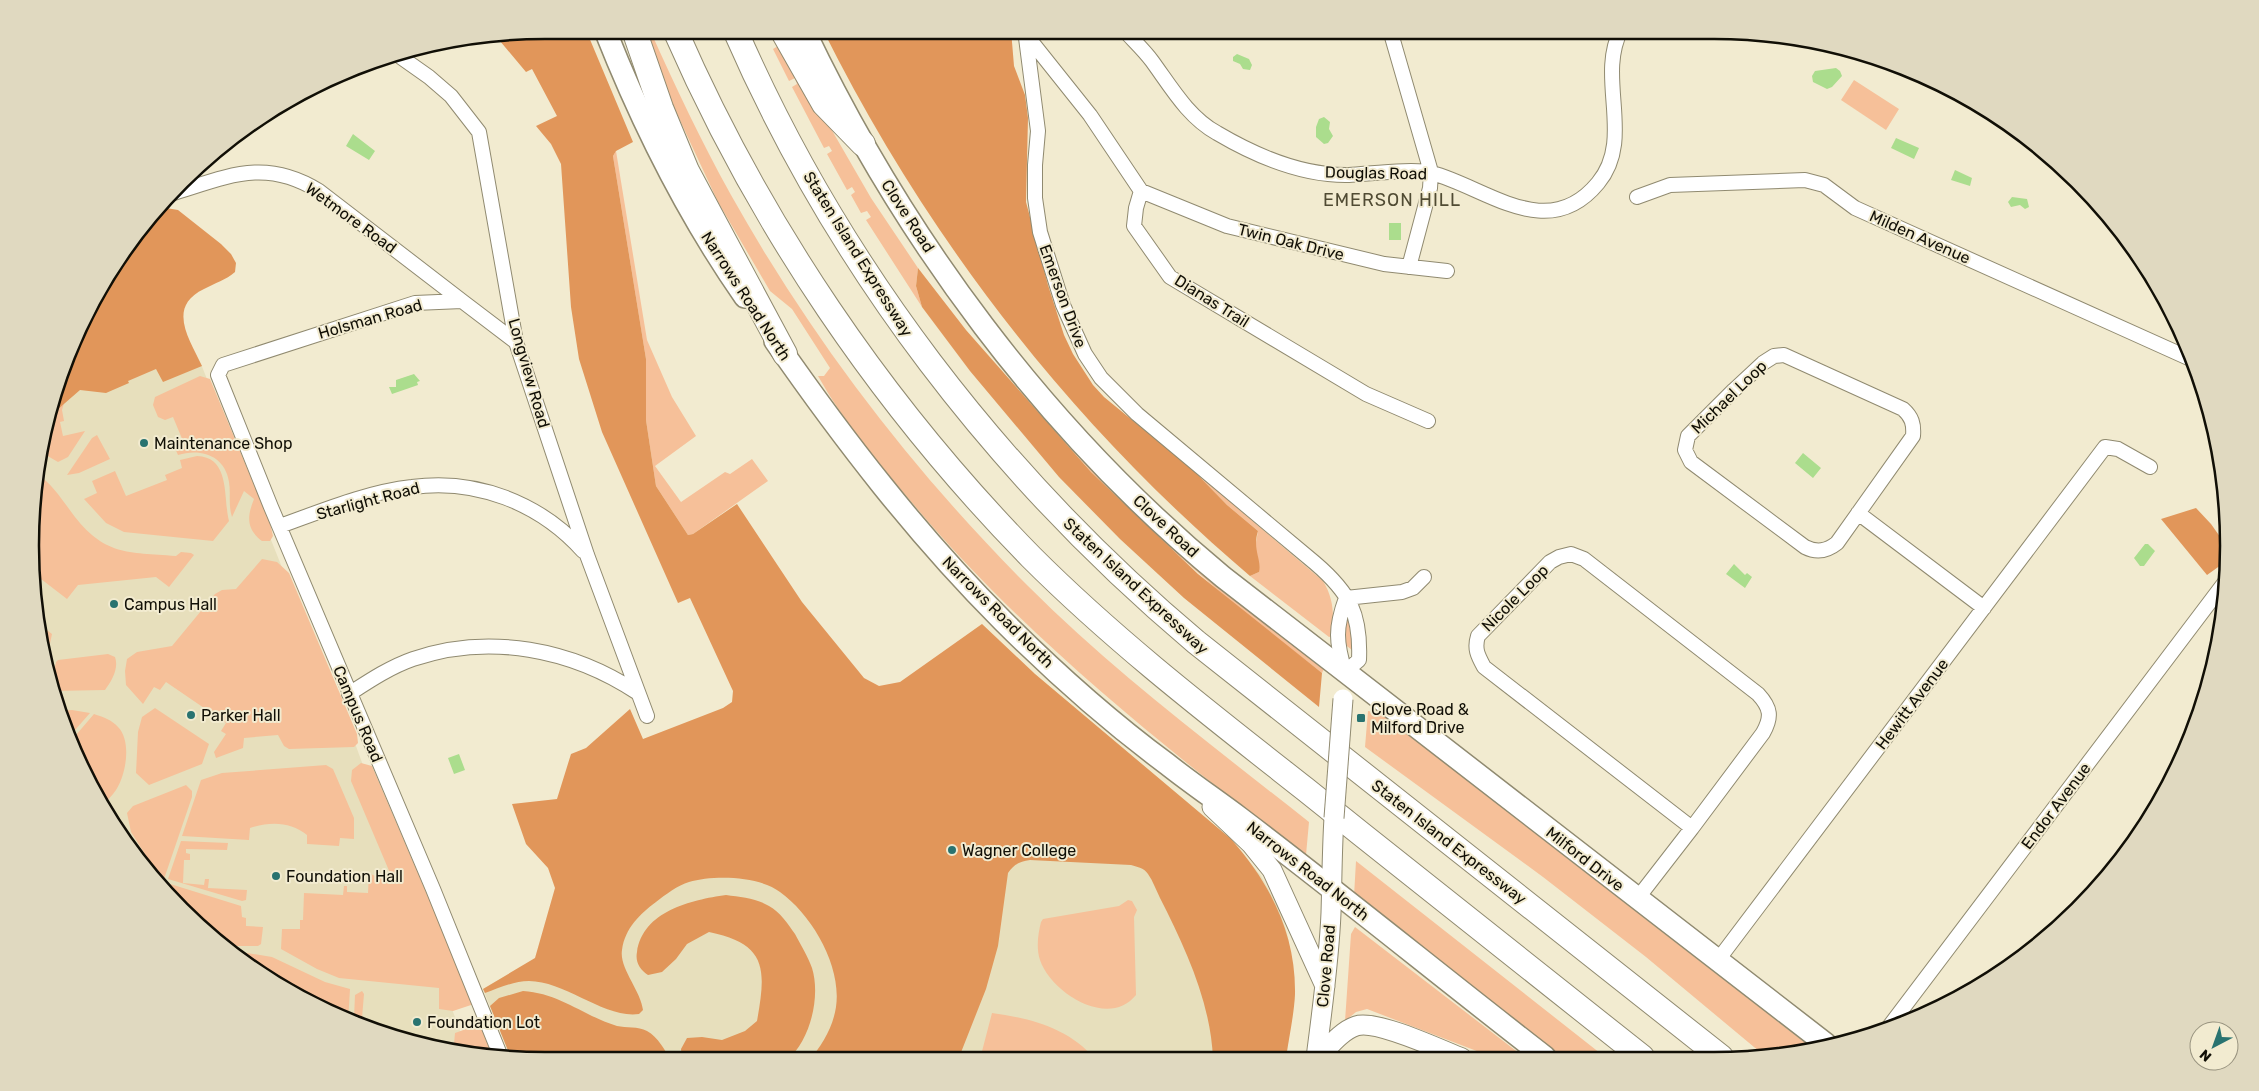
<svg xmlns="http://www.w3.org/2000/svg" width="2259" height="1091" font-family="Rubik,sans-serif">
<style>
.built{fill:#e7dfbc}
.green{fill:#f6c099}
.forest{fill:#e1965a}
.water{fill:#abdd8d}
.lines{fill:none;stroke-linecap:round;stroke-linejoin:round}
.street-casing{stroke:#908a70;stroke-width:16}
.secondary-casing{stroke:#908a70;stroke-width:21}
.primary-casing{stroke:#908a70;stroke-width:24}
.highway-casing{stroke:#908a70;stroke-width:26}
.street{stroke:#fff;stroke-width:14}
.secondary{stroke:#fff;stroke-width:19}
.primary{stroke:#fff;stroke-width:21}
.highway{stroke:#fff;stroke-width:24}
.secondary-bridge-casing{stroke:#908a70;stroke-width:21;stroke-linecap:butt}
.secondary-bridge{stroke:#fff;stroke-width:19}
.poi-dot{fill:#297370;stroke:#f2ebd0;stroke-width:2}
.labels{text-anchor:middle;dominant-baseline:central;stroke-width:4;stroke-linejoin:round;paint-order:stroke}
.street-label{font-size:16px;fill:#110f06;stroke:#f2ebd0}
.poi-label{font-size:16px;fill:#110f06;stroke:#f2ebd0;text-anchor:start}
.neighbourhood-label{font-size:18px;letter-spacing:1px;fill:#504b33;stroke:#f2ebd0}
.rim{fill:none;stroke:#110f06;stroke-width:2.5}
</style>
<rect width="100%" height="100%" fill="#f2ebd0"/>
<!-- built -->
<path class="built" d="M135,237L201,364L283,570L333,683L460,1031L492,1056L445,1051L348,1022L259,974L181,910L136,859L83,774L57,711L34,613L31,512L40,445L69,348L99,288Z
M982,624L1035,674L1231,839L1261,876L1278,907L1287,933L1293,966L1295,996L1286,1058L545,1061L511,1058L483,989L548,951Z"/>
<!-- green -->
<path class="green" d="M644,30H650C675,86 701,141 731,195C811,338 912,470 1028,586C1115,673 1213,746 1309,822L1306,855L1302,854C1160,743 1024,637 908,498C875,459 843,421 818,376H824L830,368L792,309L770,291L718,202L670,99Z
M764,30H774L871,198L918,268L916,286L922,307L866,220L871,217L867,211L861,213L851,195L855,192L852,187L847,190L827,154L832,151L829,146L824,148L792,87L797,84L795,78L789,81L773,49L778,46L771,31L766,33Z
M1854,80L1899,109L1886,130L1841,100Z
M616,151L647,340L672,397L696,436L655,466L681,502L725,472L730,474L752,459L768,481L693,534L688,535L656,486L646,420V359L613,156Z
M200,376L210,379L270,523L273,536L270,541H262C246,529 247,516 254,499L244,491L232,517C228,505 231,493 229,482C225,455 200,448 178,455L174,446L183,441L173,417L165,420L158,417L153,405L155,397Z
M1022,391L1208,577L1324,669L1322,673L1236,606L1161,540L1091,472Z
M64,403L62,410L64,421L60,422L63,436L85,431L68,457L58,462L39,451L50,412Z
M97,435L110,459L79,473L67,475L92,438Z
M197,456C231,457 223,499 229,521L213,541L124,532L106,523L84,499L97,493L92,481L115,471L126,496L167,480L165,475L182,468L180,460Z
M1193,470L1323,581C1334,599 1334,615 1332,636L1329,637L1250,576L1259,572L1255,548L1258,531L1227,505Z
M36,473C51,483 61,498 72,513C104,556 127,552 176,556L181,552L191,553L194,555L169,587L156,577L78,585L67,599L41,579L34,588L31,516L38,513L32,502Z
M262,559L277,562L289,573L357,734L358,743L354,747L289,749L284,746L278,735L244,738L243,748L216,758L214,752L226,734L221,731L226,723L166,682L160,690L154,687L143,704L126,685L125,671L127,659L137,652L172,646L215,594L222,590L236,589Z
M34,610L44,618L39,624L52,634L48,653L44,654Z
M1348,612L1353,634L1352,650L1343,643L1345,615Z
M108,654L115,657C119,668 112,681 105,690L53,691L51,686L56,662L58,660Z
M155,708L209,744L202,764L149,785L136,773L138,732L142,717Z
M72,710L90,713L68,738L57,711Z
M1368,711L1380,713L1812,1048L1781,1057H1766L1646,957L1543,877L1365,747Z
M94,714C103,717 112,720 118,727C132,741 126,775 116,790C112,796 107,800 103,805L83,774L70,742Z
M361,763L372,766L474,1004L453,1011L439,1009V988L339,978L317,969L281,949L282,929H300V920H303L304,893L343,895L344,886H347V892L368,893L369,873L377,877L390,873L351,781L352,770Z
M326,765L333,769L354,818V839L340,838L339,846L307,844V835C291,822 271,821 250,828L249,840L182,836L201,780L222,773Z
M186,785L192,791V797L164,879L162,881L131,832L127,813L133,806Z
M181,841L228,843L227,850L186,849V853L190,854V860H184L183,883L204,885L205,879H209L208,888L247,890L246,900L242,901L168,879Z
M1356,861L1605,1057H1561L1354,896Z
M167,883L241,906L242,917L246,918V926L263,927L261,944L258,946H225C208,932 167,906 167,883Z
M1128,900L1132,901L1137,910L1134,917L1136,995C1109,1029 1051,993 1040,960C1036,948 1038,934 1041,922L1043,919L1119,906Z
M1355,927L1524,1057L1495,1058L1367,1009L1356,1012L1345,1021L1351,934Z
M247,953L272,957L325,982L350,989L348,1022L259,974L234,954Z
M362,991L364,994L362,1018L358,1020L354,1018L355,995Z
M992,1013C1030,1018 1069,1028 1095,1059H980Z
M480,1024L492,1056L465,1053L466,1047L454,1044L455,1033Z"/>
<!-- forest -->
<path class="forest" d="M545,30H586L633,142L616,151L613,156L646,359V420L656,486L688,535L693,534L737,504L802,602L864,678L879,686L900,682L982,624L1035,674L1231,839C1270,883 1296,934 1295,994C1294,1015 1289,1037 1286,1058L1213,1059C1211,1003 1185,947 1160,898C1156,890 1153,881 1148,874C1144,868 1138,867 1131,865L1030,860C1019,862 1014,864 1008,873L998,946L986,989L958,1060H809C822,1046 833,1027 836,1007C842,966 812,915 780,892C759,876 714,875 689,882C678,885 665,895 656,902C640,914 625,928 622,950C619,968 641,991 643,1010L639,1014C605,1019 565,981 529,981C514,981 499,988 485,993L483,989L535,958L555,888L548,868L526,844L512,804L557,799L571,754L586,748L630,709L643,739L723,708L732,702L733,691L690,598L678,603L602,432L579,359L571,307L561,164L551,144L536,126L557,116L532,69L526,72L495,35Z
M823,30H1011L1014,66L1025,95L1028,118L1026,202L1048,285L1064,335L1073,354L1093,385L1104,397L1193,470L1227,505L1258,531C1252,549 1262,560 1259,572L1250,576C1071,424 928,240 823,30Z
M166,208L178,210L221,244L231,254L236,263L235,272C226,280 215,283 204,289C166,307 190,340 202,366L163,382L156,369L128,381L129,383L106,393L80,390L57,410L50,412L69,348L99,288L154,211Z
M918,268L966,330L1091,472L1198,574L1322,673L1319,707L1184,598L1120,539L1059,477L970,371L922,307L916,286Z
M2196,508L2211,524L2223,541L2228,540V560L2207,575L2161,519Z
M726,895C741,897 756,898 769,906C780,912 788,924 795,934C801,945 808,957 812,968C821,997 810,1041 787,1060H682L681,1049L687,1038L702,1037L722,1040L745,1031L757,1021C766,970 768,944 709,932L687,944L676,959L662,972L648,975C640,970 635,962 637,952C643,911 691,900 726,895Z
M523,991C559,993 584,1016 617,1026C626,1028 638,1026 647,1031C658,1037 665,1050 671,1061H545L511,1058L490,1006L499,998Z"/>
<!-- water -->
<path class="water" d="M1237,54L1249,59L1252,65L1250,70L1243,69L1240,64L1233,61V57Z
M1836,68L1840,71L1842,76L1832,87L1827,89L1813,82L1812,76L1815,71Z
M1324,117L1330,122L1329,129L1333,136L1328,143L1324,144L1316,137V127L1319,119Z
M353,134L375,151L369,160L346,146Z
M1896,138L1919,148L1914,159L1891,148Z
M1955,170L1972,178L1970,186L1951,180Z
M2012,197L2027,199L2029,207L2025,209L2020,205L2011,207L2008,202Z
M1389,223H1401V240H1389Z
M414,374L420,381L417,382L418,385L392,394L389,387H396V380Z
M1803,453L1821,468L1813,478L1795,463Z
M2145,544H2148L2155,551L2144,566H2140L2134,558Z
M1734,564L1745,575L1747,573L1752,577L1745,588L1726,574Z
M459,754L465,770L454,774L448,758Z"/>
<g class="lines">
<defs>
<path id="street" d="M1025,30L1038,131L1035,165V198L1040,232L1063,305L1085,354L1101,378L1137,414L1315,563C1350,593 1361,614 1359,660L1345,672C1336,642 1335,628 1346,598
M1124,30C1133,40 1144,50 1152,61C1171,87 1188,117 1217,133C1256,156 1304,176 1349,175C1369,174 1415,168 1432,173C1487,188 1548,244 1598,183C1635,139 1596,78 1621,30
M1390,30L1431,172L1430,188L1409,267
M1027,36L1090,115L1141,191L1136,208L1134,226L1170,277L1366,394L1428,421
M395,53L429,77L451,96L479,132L516,342L587,555L647,716
M1141,191L1227,226L1384,264L1447,271
M170,194C227,177 264,157 319,191L462,301
M1637,197L1670,185L1805,180L1824,185L1855,208L2193,360
M1784,355L1903,409C1912,417 1914,424 1913,436L1837,543C1827,551 1817,553 1805,547L1691,462L1685,450L1688,436L1734,390L1763,363L1774,356Z
M1858,513L1984,608
M280,526C322,511 367,492 412,487C476,478 540,503 583,551
M1571,554L1584,559L1758,694C1771,708 1772,717 1763,733L1692,828L1484,667C1478,656 1474,649 1478,636L1550,562L1559,557Z
M1346,598L1402,592L1413,588L1424,577
M349,694C369,681 390,667 413,659C489,633 572,649 638,693
M1637,899L1692,828
M1718,960L2105,447L2118,449L2150,467
M1888,1028L2225,582
M501,1057L433,889L271,507L218,375L223,365L415,303L462,301L516,342"/>
<path id="secondary" d="M1212,807L1251,844L1272,870L1325,986
M1316,1058C1322,1010 1329,962 1331,913C1332,881 1332,850 1334,818
M1318,1058C1329,1047 1341,1031 1356,1026C1376,1019 1441,1050 1462,1058"/>
<path id="primary" d="M605,30C641,121 689,217 745,297
M804,30C903,238 1045,430 1223,577L1826,1044
M775,341C844,440 917,535 1003,621C1054,672 1109,721 1167,764C1191,783 1216,800 1240,818C1343,896 1443,978 1545,1057"/>
<path id="highway" d="M634,30L661,108L687,171L785,354
M675,30C760,225 882,405 1031,557C1116,642 1211,715 1305,789C1417,879 1530,968 1642,1057
M735,30C838,267 999,476 1196,642L1721,1057
M782,30L824,104L863,144"/>
</defs>
<!-- street casing -->
<use href="#street" class="street-casing"/>
<!-- secondary casing -->
<use href="#secondary" class="secondary-casing"/>
<!-- primary casing -->
<use href="#primary" class="primary-casing"/>
<!-- highway casing -->
<use href="#highway" class="highway-casing"/>
<!-- street -->
<use href="#street" class="street"/>
<!-- secondary -->
<use href="#secondary" class="secondary"/>
<!-- primary -->
<use href="#primary" class="primary"/>
<!-- highway -->
<use href="#highway" class="highway"/>
<defs>
<path id="secondary-bridge" d="M1334,818L1343,699"/>
</defs>
<!-- secondary-bridge casing -->
<use href="#secondary-bridge" class="secondary-bridge-casing"/>
<!-- secondary-bridge -->
<use href="#secondary-bridge" class="secondary-bridge"/>
</g>
<!-- markers -->
<g class="poi-dot">
<circle cx="144" cy="443" r="5"/>
<circle cx="114" cy="604" r="5"/>
<circle cx="191" cy="715" r="5"/>
<rect x="1356" y="713" width="10" height="10" rx="2.5"/>
<circle cx="952" cy="850" r="5"/>
<circle cx="276" cy="876" r="5"/>
<circle cx="417" cy="1022" r="5"/>
</g>
<g class="labels">
<!-- street labels -->
<g class="street-label">
<text transform="translate(1376 173) rotate(1)">Douglas Road</text>
<text transform="translate(908 216) rotate(57)">Clove Road</text>
<text transform="translate(351 218) rotate(36)">Wetmore Road</text>
<text transform="translate(1920 237) rotate(24)">Milden Avenue</text>
<text transform="translate(1291 242) rotate(14)">Twin Oak Drive</text>
<text transform="translate(858 254) rotate(58)">Staten Island Expressway</text>
<text transform="translate(746 296) rotate(57)">Narrows Road North</text>
<text transform="translate(1063 296) rotate(70)">Emerson Drive</text>
<text transform="translate(1212 301) rotate(32)">Dianas Trail</text>
<text transform="translate(370 319) rotate(-16)">Holsman Road</text>
<text transform="translate(529 373) rotate(74)">Longview Road</text>
<text transform="translate(1729 397) rotate(-44)">Michael Loop</text>
<text transform="translate(368 501) rotate(-15)">Starlight Road</text>
<text transform="translate(1166 526) rotate(43)">Clove Road</text>
<text transform="translate(1136 586) rotate(43)">Staten Island Expressway</text>
<text transform="translate(1515 598) rotate(-45)">Nicole Loop</text>
<text transform="translate(998 612) rotate(45)">Narrows Road North</text>
<text transform="translate(1912 704) rotate(-53)">Hewitt Avenue</text>
<text transform="translate(358 714) rotate(67)">Campus Road</text>
<text transform="translate(2056 806) rotate(-53)">Endor Avenue</text>
<text transform="translate(1449 842) rotate(38)">Staten Island Expressway</text>
<text transform="translate(1585 859) rotate(38)">Milford Drive</text>
<text transform="translate(1308 871) rotate(38)">Narrows Road North</text>
<text transform="translate(1326 966) rotate(-85)">Clove Road</text>
</g>
<!-- poi labels -->
<g class="poi-label">
<text x="154" y="443">Maintenance Shop</text>
<text x="124" y="604">Campus Hall</text>
<text x="1371" y="709">Clove Road &amp;<tspan x="1371" dy="18">Milford Drive</tspan></text>
<text x="201" y="715">Parker Hall</text>
<text x="962" y="850">Wagner College</text>
<text x="286" y="876">Foundation Hall</text>
<text x="427" y="1022">Foundation Lot</text>
</g>
<!-- neighbourhood labels -->
<g class="neighbourhood-label">
<text x="1392" y="200">EMERSON HILL</text>
</g>
</g>
<!-- crop -->
<path d="M0 0H2259V1091H0ZM545 39H1714A506 506 0 0 1 2220 545V546A506 506 0 0 1 1714 1052H545A506 506 0 0 1 39 546V545A506 506 0 0 1 545 39Z" fill="#e0d9c0" fill-rule="evenodd"/>
<path class="rim" d="M545 39H1714A506 506 0 0 1 2220 545V546A506 506 0 0 1 1714 1052H545A506 506 0 0 1 39 546V545A506 506 0 0 1 545 39Z"/>
<!-- north arrow -->
<g transform="translate(2214 1046) rotate(221)"><circle r="24" fill="#f2ebd0" stroke="#98937f"/>
<path d="M0-4L9 19L0 12L-9 19Z" fill="#297370"/>
<text y="-8" font-size="14" font-weight="bold" text-anchor="middle" fill="#110f06">N</text>
</g>
</svg>
